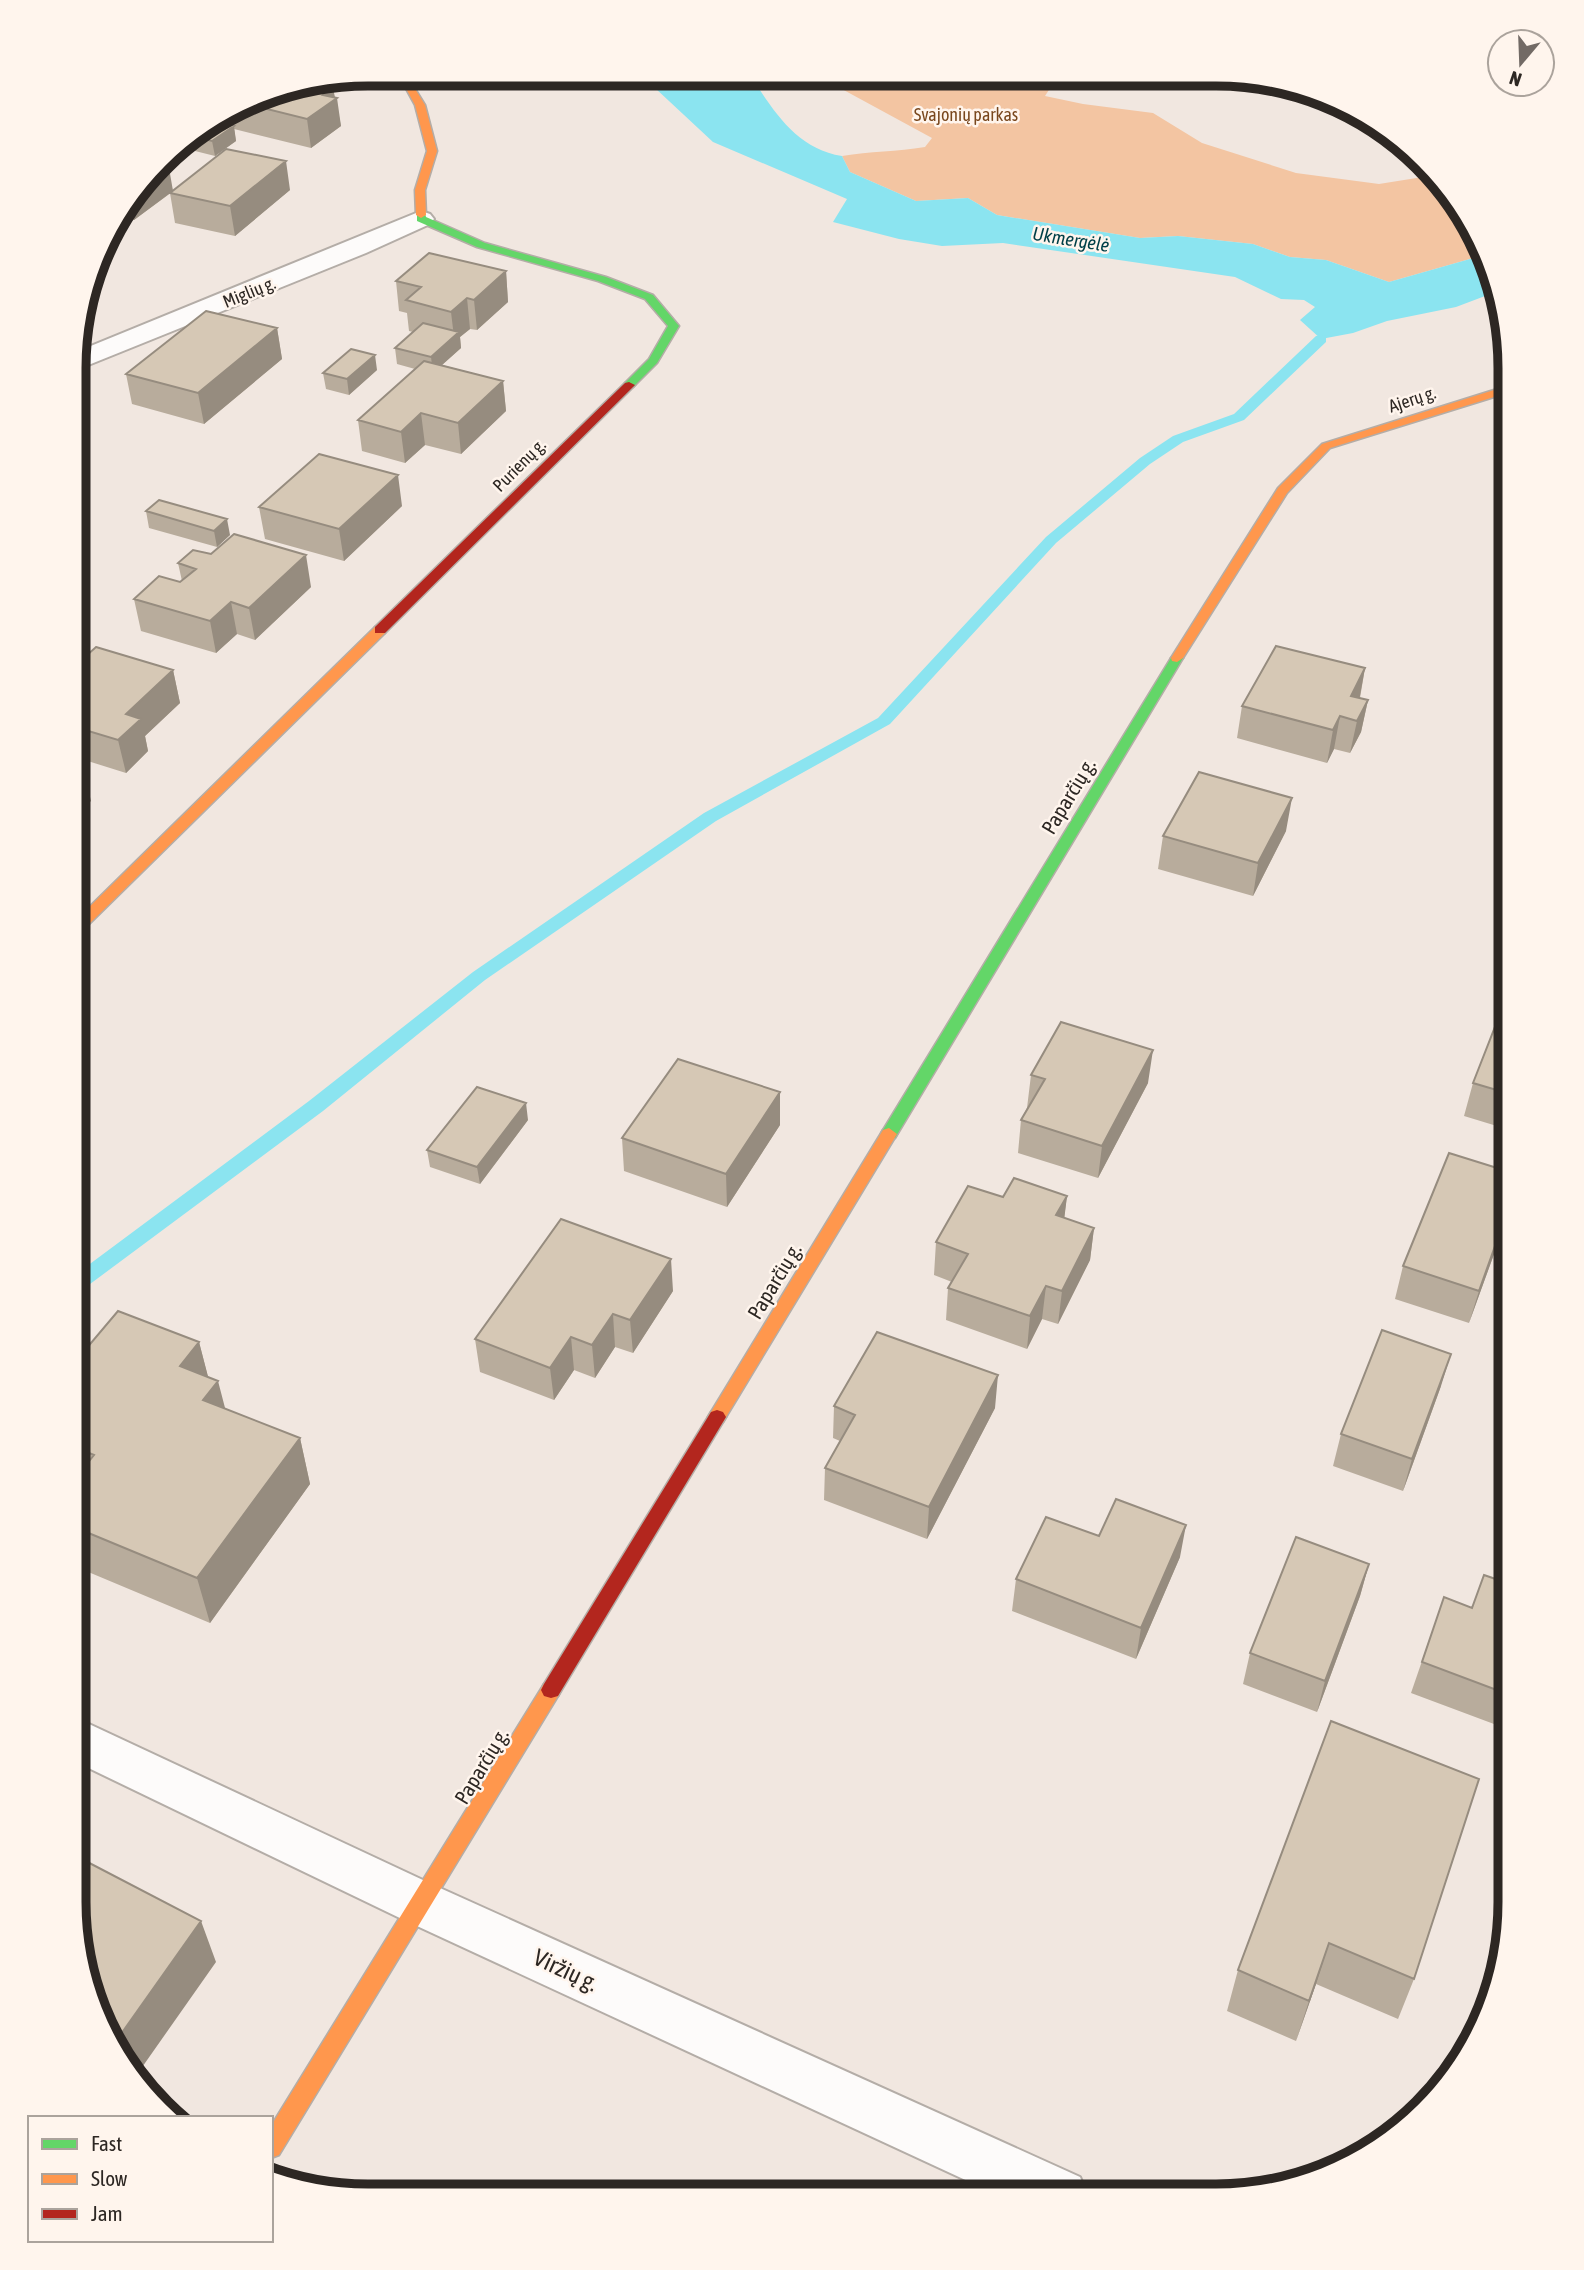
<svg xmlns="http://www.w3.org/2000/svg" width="1584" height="2270" font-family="'Asap Condensed',sans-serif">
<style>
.green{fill:#f3c5a2}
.water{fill:#8be4f0}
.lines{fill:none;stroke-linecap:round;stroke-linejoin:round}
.stream{fill:#8be4f0;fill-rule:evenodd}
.street-casing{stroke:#b4ada7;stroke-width:4}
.fast-casing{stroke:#b4ada7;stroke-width:3}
.slow-casing{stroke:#b4ada7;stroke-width:3}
.jam-casing{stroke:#b4ada7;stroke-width:3}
.street{fill:#fdfbfa;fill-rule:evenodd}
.fast{fill:#63d668;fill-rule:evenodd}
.slow{fill:#ff974d;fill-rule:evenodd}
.jam{fill:#b3261e;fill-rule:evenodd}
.wall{fill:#b8ac9c}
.shaded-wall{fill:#968c7f}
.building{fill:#d6c8b5;stroke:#968c7f;stroke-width:2}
.labels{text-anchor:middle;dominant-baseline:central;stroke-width:5;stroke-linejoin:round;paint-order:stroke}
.far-park-label{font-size:18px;fill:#79471d;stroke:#fff5ed}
.far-street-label{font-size:18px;fill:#2d2723;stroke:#fff5ed}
.far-water-label{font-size:19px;font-style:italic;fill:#003f47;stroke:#fff5ed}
.street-label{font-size:21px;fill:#2d2723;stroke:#fff5ed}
.near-street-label{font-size:24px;fill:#2d2723;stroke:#fff5ed}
.rim{fill:none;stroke:#2d2723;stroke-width:9}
</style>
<rect width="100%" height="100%" fill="#f1e7e0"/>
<!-- green -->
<path class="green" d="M823,75L1058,76L1045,96L1083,104L1153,113L1202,143L1296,173L1379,184L1429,176L1480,238L1484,255L1389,282L1326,260L1290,257L1253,244L1178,236L1140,238L997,215L968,198L916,201L850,172L842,156C870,151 897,152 925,147L932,138L840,88Z"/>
<!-- water -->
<path class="water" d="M640,74L750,75C773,110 796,149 842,156L850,172L916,201L968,198L997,215L1140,238L1178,236L1253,244L1290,257L1326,260L1389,282L1484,255L1493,293L1456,307L1387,321L1353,333L1321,339L1300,320L1315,307L1304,300L1281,299L1235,277L1003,243L942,246L899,239L833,222L847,199L713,142Z"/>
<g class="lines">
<!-- stream -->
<path class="stream" d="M1321,335L1326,336V342L1244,420L1183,442L1150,464L1056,543L890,724L716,821L485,980L323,1111L82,1290L74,1293L75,1275L309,1101L473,972L704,813L878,718L1046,537L1140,458L1173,436L1234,414L1316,336Z"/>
<defs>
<path id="street" d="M421,211L430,214L434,219L430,224L366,253L76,370V352Z
M74,1717L440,1888L1080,2177L1088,2196H1000L404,1920L74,1761Z"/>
<path id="fast" d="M417,213H425L426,217L485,243L606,277L653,295L679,326L657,363L633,387H625V383L649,359L668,326L645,299L598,281L477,247L417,221Z
M1177,654L1183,658L895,1138H883L881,1134L883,1130L1171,658Z"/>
<path id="slow" d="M398,74H406L425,105L437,151L425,190L426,215L421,218L416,215L415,190L427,151L415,105Z
M1510,385V392L1330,448L1287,493L1183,658L1177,662L1172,661L1171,658L1278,488L1322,444Z
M380,626L385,627V633L80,933L75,935V921L375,627Z
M889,1128L897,1134L723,1422L717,1424L711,1422L708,1417L711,1412L883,1130Z
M551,1682L558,1684L561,1690L558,1696L279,2155L271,2158V2126L544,1684Z"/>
<path id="jam" d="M629,382L635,385L633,387L385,633H375V627L625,383Z
M717,1410L723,1412L726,1417L723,1422L558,1696L551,1698L544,1696L541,1690L544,1684L711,1412Z"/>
</defs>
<!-- street casing -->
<use href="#street" class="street-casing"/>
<!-- fast casing -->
<use href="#fast" class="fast-casing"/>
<!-- slow casing -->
<use href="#slow" class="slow-casing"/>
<!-- jam casing -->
<use href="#jam" class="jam-casing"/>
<!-- street -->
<use href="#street" class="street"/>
<!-- fast -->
<use href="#fast" class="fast"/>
<!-- slow -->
<use href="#slow" class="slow"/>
<!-- jam -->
<use href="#jam" class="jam"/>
</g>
<!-- wall -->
<path class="wall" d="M333,88L341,126L311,148L234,129L236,141L215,156L175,146L217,122L231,125L229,115L273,89Z
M163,160L173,191L290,190L235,236L175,223L170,193L172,192L134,220L117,216Z
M506,271L508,302L477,330L470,329L460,337L461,348L442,365L503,381L506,411L461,454L425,445L405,463L362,451L358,420L415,369L397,364L395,348L413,332L409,331L407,313L399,311L396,281Z
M277,328L282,359L204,424L132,404L126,374Z
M377,370L349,395L326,389L323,373Z
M402,506L344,561L265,539L259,507Z
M146,511L230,535L217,547L149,528Z
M178,563L311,587L255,640L237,634L216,653L141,631L134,599L180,582L182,581Z
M76,665L173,670L180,703L145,736L148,751L126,773L75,757Z
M1365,668L1360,698L1368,700L1361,732L1350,753L1334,749L1327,763L1237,738L1242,706Z
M1286,831L1253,896L1158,869L1163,836Z
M1510,991V1130L1464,1116L1473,1083Z
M1031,1075L1148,1083L1098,1178L1018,1153L1021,1120L1027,1108Z
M528,1120L480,1184L430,1167L427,1150Z
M780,1125L727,1207L624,1171L622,1138Z
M1510,1172V1210L1469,1323L1395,1299L1403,1266Z
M1067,1196L1064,1218L1094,1228L1090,1260L1058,1324L1042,1319L1027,1349L946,1320L948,1288L952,1282L934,1275L936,1242L1003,1197Z
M673,1291L633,1353L615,1347L595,1378L574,1370L554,1400L480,1372L475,1339Z
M199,1342L208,1377L225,1409L300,1438L310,1484L210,1623L74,1566V1363Z
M1441,1386L1403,1491L1333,1466L1341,1434Z
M834,1406L995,1408L927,1539L824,1500L825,1468L840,1441L833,1438Z
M1510,1478V1492L1506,1490Z
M1099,1536L1180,1557L1136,1659L1012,1611L1016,1579Z
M1369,1564L1360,1596L1317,1712L1243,1684L1250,1653Z
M1510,1584V1730L1411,1693L1444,1597L1472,1608Z
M1331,1721L1414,1979L1398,2019L1316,1984L1296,2041L1227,2011L1238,1970Z"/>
<!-- shaded-wall -->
<path class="shaded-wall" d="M333,88L335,99L337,98L341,126L311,148L307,119L323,95Z
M234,126L236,141L215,156L212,141Z
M286,161L290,190L235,236L230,206Z
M168,162L173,191L134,220L130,200L153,173Z
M506,271L508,302L477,330L474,300Z
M467,298L470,329L460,337L461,348L433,373L431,357L454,337L451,312Z
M277,328L282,359L204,424L198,393Z
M375,355L377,370L349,395L347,379Z
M503,381L506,411L461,454L458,423Z
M421,413L425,445L405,463L401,432Z
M398,475L402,506L344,561L339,529Z
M227,519L230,535L217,547L214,531Z
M306,555L311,587L255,640L249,608Z
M231,602L237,634L216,653L210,621Z
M1365,668L1359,701L1351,696Z
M173,670L180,703L145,736L148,751L126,773L118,740L126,714Z
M1368,700L1361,732L1350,753L1357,721Z
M1340,716L1334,749L1327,763L1333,730Z
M83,768L91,801L75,816V776Z
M1292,798L1286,831L1253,896L1258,863Z
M1153,1050L1148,1083L1098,1178L1102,1146Z
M780,1092V1125L727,1207L726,1174Z
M526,1103L528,1120L480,1184L477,1167Z
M1067,1196L1063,1229L1056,1215Z
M1510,1204V1210L1469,1323L1479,1291Z
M1094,1228L1090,1260L1058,1324L1062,1291Z
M671,1259L673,1291L633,1353L630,1320Z
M1046,1286L1042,1319L1027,1349L1030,1316Z
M613,1314L615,1347L595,1378L592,1345Z
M571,1337L574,1370L554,1400L550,1368Z
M199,1342L211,1388L180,1366Z
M1451,1354L1441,1386L1403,1491L1412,1459Z
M998,1375L995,1408L927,1539L929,1507Z
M218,1381L230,1427L203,1400Z
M300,1438L310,1484L210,1623L197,1578Z
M1186,1525L1180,1557L1136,1659L1141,1628Z
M1369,1564L1360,1596L1317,1712L1325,1681Z
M201,1921L216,1962L138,2073L114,2044Z
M1329,1943L1316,1984L1296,2041L1309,2001Z"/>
<!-- building -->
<path class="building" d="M312,83L333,88L323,95L337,98L307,119L247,104L273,89Z
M217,122L234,126L212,141L192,136Z
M226,149L286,161L230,206L170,193Z
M163,160L168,162L153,173Z
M429,253L506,271L474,300L467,298L451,312L406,300L421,287L396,281Z
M206,311L277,328L198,393L126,374Z
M423,323L459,332L431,357L395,348Z
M351,349L375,355L347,379L323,373Z
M424,361L503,381L458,423L421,413L401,432L358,420Z
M319,454L398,475L339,529L259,507Z
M159,500L227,519L214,531L146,511Z
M234,534L306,555L249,608L231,602L210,621L134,599L159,576L180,582L196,569L178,563L193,550L211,554Z
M1276,646L1365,668L1351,696L1368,700L1357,721L1340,716L1333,730L1242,706Z
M96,647L173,670L126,714L141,719L118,740L75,727L76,665Z
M75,766L83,768L75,776Z
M1199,772L1292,798L1258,863L1163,836Z
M1509,991H1510V1094L1473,1083Z
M1061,1022L1153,1050L1102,1146L1021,1120L1045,1079L1031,1075Z
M678,1059L780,1092L726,1174L622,1138Z
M477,1087L526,1103L477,1167L427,1150Z
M1449,1153L1510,1172V1204L1479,1291L1403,1266Z
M1014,1178L1067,1196L1056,1215L1094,1228L1062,1291L1046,1286L1030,1316L948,1288L968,1254L936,1242L968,1186L1003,1197Z
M561,1219L671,1259L630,1320L613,1314L592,1345L571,1337L550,1368L475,1339Z
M118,1311L199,1342L180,1366L218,1381L203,1400L300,1438L197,1578L74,1527V1480L94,1455L74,1447V1363Z
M1382,1330L1451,1354L1412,1459L1341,1434Z
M877,1332L998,1375L929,1507L825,1468L855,1415L834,1406Z
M1116,1499L1186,1525L1141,1628L1016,1579L1046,1517L1099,1536Z
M1296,1537L1369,1564L1325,1681L1250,1653Z
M1484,1575L1510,1584V1695L1422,1662L1444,1597L1472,1608Z
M1331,1721L1479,1779L1414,1979L1329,1943L1309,2001L1238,1970Z
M74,1855L201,1921L114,2044L104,2032L74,1902Z"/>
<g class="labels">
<!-- far-park labels -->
<g class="far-park-label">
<text x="966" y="114">Svajonių parkas</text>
</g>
<!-- far-street labels -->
<g class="far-street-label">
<text transform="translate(249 292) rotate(-22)">Miglių g.</text>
<text transform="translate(1412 399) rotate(-18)">Ajerų g.</text>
<text transform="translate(519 465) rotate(-45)">Purienų g.</text>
</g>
<!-- far-water labels -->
<g class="far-water-label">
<text transform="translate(1071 239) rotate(9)">Ukmergėlė</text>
</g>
<!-- street labels -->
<g class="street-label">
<text transform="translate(1068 796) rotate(-59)">Paparčių g.</text>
<text transform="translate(774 1281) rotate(-59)">Paparčių g.</text>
<text transform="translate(481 1766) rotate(-59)">Paparčių g.</text>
</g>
<!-- near-street labels -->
<g class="near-street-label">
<text transform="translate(566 1970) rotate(25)">Viržių g.</text>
</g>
</g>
<!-- crop -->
<path d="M0 0H1584V2270H0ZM368 86H1216A282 282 0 0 1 1498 368V1902A282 282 0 0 1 1216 2184H368A282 282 0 0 1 86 1902V368A282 282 0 0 1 368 86Z" fill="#fff5ed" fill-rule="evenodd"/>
<path class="rim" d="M368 86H1216A282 282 0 0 1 1498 368V1902A282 282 0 0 1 1216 2184H368A282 282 0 0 1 86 1902V368A282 282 0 0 1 368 86Z"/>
<!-- legend -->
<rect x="28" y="2116" width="245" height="126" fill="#fff5ed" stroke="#aba39c" stroke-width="2"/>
<rect x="42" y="2139" width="35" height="10" fill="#63d668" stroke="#aba39c" stroke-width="2"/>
<text x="91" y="2151" font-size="21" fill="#2d2723">Fast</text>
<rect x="42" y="2174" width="35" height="10" fill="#ff974d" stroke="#aba39c" stroke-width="2"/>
<text x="91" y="2186" font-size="21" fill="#2d2723">Slow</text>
<rect x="42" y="2209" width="35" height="10" fill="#b3261e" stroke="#aba39c" stroke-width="2"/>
<text x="91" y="2221" font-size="21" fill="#2d2723">Jam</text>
<!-- north arrow -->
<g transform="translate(1521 63) rotate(199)"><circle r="33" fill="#fff5ed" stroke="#aba39c" stroke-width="2"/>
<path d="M0-5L12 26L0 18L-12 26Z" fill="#726a65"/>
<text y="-10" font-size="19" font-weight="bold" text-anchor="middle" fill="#2d2723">N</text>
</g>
</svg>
